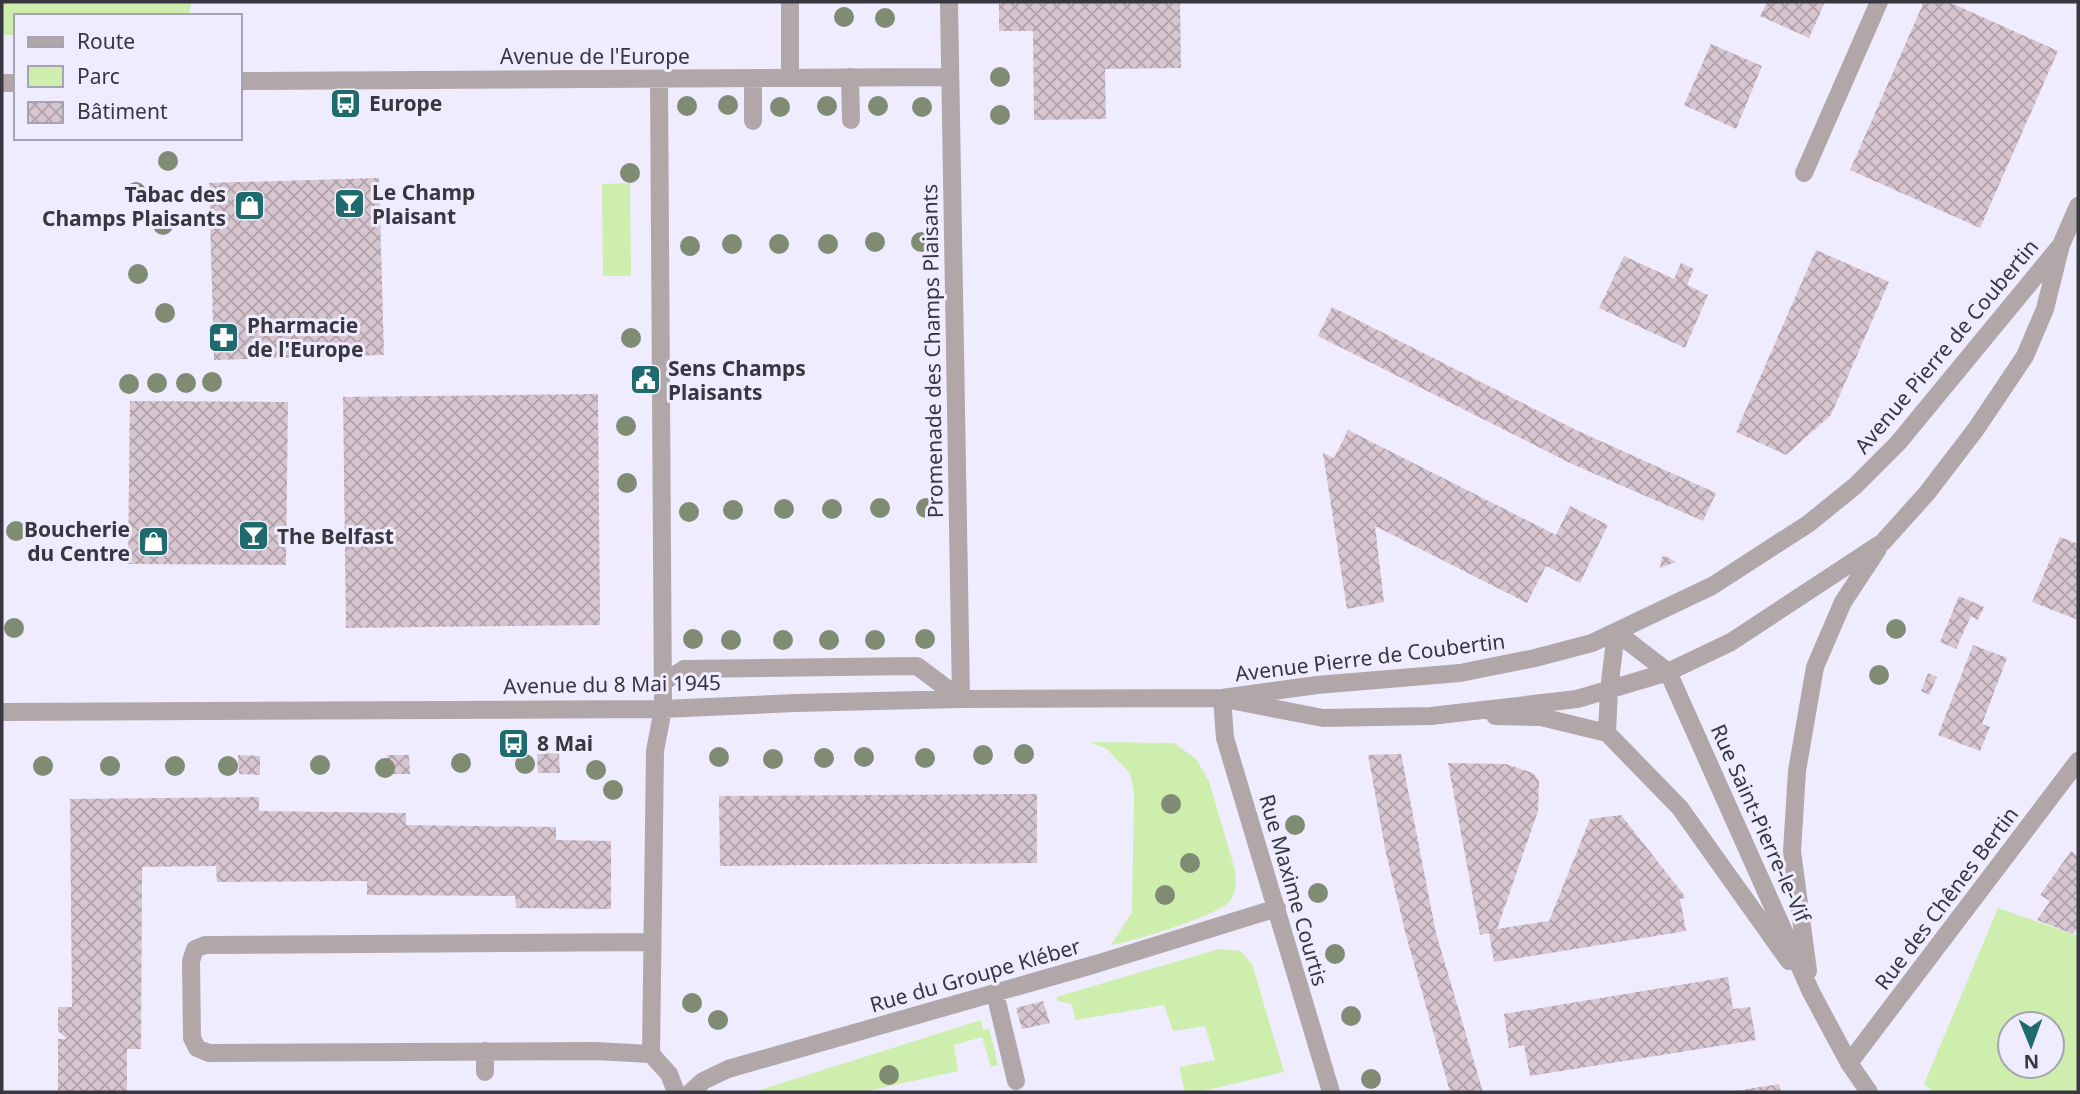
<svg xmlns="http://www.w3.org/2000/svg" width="2080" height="1094" font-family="'Noto Sans',sans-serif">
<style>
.green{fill:#cdeeac;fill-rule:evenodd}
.building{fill:url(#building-cross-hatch)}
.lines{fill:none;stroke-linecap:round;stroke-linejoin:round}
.minor{stroke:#b1a7a8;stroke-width:18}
.tree{fill:#808b73}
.labels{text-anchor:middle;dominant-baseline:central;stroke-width:6;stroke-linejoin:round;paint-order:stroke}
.street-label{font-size:21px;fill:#38363e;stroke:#f0ecff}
.poi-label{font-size:21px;font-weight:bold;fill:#38363e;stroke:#f0ecff;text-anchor:start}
</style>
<defs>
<pattern id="building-cross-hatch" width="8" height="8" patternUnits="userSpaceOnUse" patternTransform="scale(1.75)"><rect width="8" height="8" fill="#d7c5d0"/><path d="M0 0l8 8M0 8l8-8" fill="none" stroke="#afa1aa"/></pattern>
</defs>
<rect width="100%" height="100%" fill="#f0ecff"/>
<!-- green -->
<path class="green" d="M2,2H191L189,16H16V35H2Z
M630,183L631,276H603L602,184Z
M1091,742L1174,743L1196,759L1209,781L1235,870C1236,881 1237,893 1229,902C1219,915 1129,943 1111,945L1132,912L1134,793L1130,773L1108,750Z
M1998,908L2078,936V1092H1934L1924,1084ZM2010,1024H2052V1066H2010Z
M1219,949L1241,951L1252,964L1284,1072L1199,1092H1185L1179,1067L1215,1060L1205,1026L1173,1031L1164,1005L1075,1020L1072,1004L1058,1001L1056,997Z
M981,1020L983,1030L989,1028L998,1065L991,1067L982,1037L954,1045L958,1071L872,1090V1092H753Z"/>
<!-- building -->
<path class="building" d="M999,2H1180L1181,68L1105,69L1106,119L1034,120L1033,31H999Z
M1767,2H1825L1809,38L1760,16Z
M1918,2H1949L2058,51L1980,228L1850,170L1923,4Z
M1711,44L1762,66L1736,129L1684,105Z
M379,178L384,355L214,360L209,183Z
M1816,250L1889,282L1831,415L1786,455L1736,432Z
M1624,256L1674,279L1681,263L1694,269L1687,285L1708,295L1685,348L1599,308Z
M1332,307L1576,430L1716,493L1703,521L1572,464L1318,336Z
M598,394L600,625L346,628L343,397Z
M130,401L288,402L286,565L128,564Z
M1348,430L1556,535L1570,506L1608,525L1580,583L1546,566L1527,603L1375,526L1384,602L1347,609L1323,453L1334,458Z
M2060,537L2078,544V620L2032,602Z
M1665,556L1676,562L1660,568L1662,557Z
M1959,596L1984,607L1978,620L1971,616L1956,649L1940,642Z
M1973,645L2007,658L1982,724L1990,727L1980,751L1938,735Z
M1928,673L1937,677L1929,695L1921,691Z
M559,753L560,773H538L537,754Z
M1401,754L1436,933L1483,1092H1450L1406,935L1386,853L1368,755Z
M238,755L260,756V775L239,774Z
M387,755H409L410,774H389Z
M1448,763L1506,764L1533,773L1539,781L1538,811L1497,929L1549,921L1590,819L1621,815L1684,895L1685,898L1680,899L1686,931L1494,962L1489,933L1480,935Z
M1037,794V863L720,866L719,796Z
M259,797V811L406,813V825L556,827V840L611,841V909L516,908L515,896L367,895V881L217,882L216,866L142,867L141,1049H127V1092H58V1039H67L58,1031V1007H72L70,799Z
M2071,851L2078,856V927L2073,934L2037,920L2050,901L2040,895Z
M1728,977L1733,1009L1750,1007L1756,1040L1530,1076L1524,1045L1509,1048L1504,1014Z
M1043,1001L1050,1023L1022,1029L1016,1008Z
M1779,1084L1781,1092H1735V1091Z"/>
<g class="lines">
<!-- minor -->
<path class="minor" d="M790,2V78
M949,2L961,699
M850,77L851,120
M753,78V121
M659,79L663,709L655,751L651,1054L669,1074L676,1092
M240,81L950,77
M2,83H16
M1804,173L1879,2
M662,683L684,669L917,666L961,699
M1222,698L1225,738L1331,1092
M1235,701L1323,718L1431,716L1577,699L1668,672L1731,642L1883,542L1927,493L1976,429L2025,356L2045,309L2061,245L2078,206
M2,712L663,709L795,703L961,699L1222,698L1317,685L1460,673L1535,658L1592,643L1712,586L1808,524L1855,486L1898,443L2061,245
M1495,716L1541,717L1607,733L1680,808L1789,961
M1607,733L1609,690L1616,632L1668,672L1811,992L1849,1063L1869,1092
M1808,971L1792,851L1797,771L1815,667L1843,602L1878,549
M995,993L1016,1081
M651,1054L595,1051L209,1053L197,1048L192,1038L191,961L195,949L205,945L652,942
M1849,1063L2078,761
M485,1072V1051
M691,1092L703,1081L728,1069L1096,964L1277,908"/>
</g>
<!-- trees -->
<g class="tree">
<circle cx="844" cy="17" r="10"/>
<circle cx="885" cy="18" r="10"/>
<circle cx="1000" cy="77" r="10"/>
<circle cx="728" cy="105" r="10"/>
<circle cx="687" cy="106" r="10"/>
<circle cx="827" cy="106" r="10"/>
<circle cx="878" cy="106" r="10"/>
<circle cx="780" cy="107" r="10"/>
<circle cx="922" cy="107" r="10"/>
<circle cx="1000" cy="115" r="10"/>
<circle cx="168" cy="161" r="10"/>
<circle cx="630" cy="173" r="10"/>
<circle cx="136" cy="192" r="10"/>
<circle cx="163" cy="225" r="10"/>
<circle cx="875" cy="242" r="10"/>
<circle cx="921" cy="242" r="10"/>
<circle cx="732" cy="244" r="10"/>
<circle cx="779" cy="244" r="10"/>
<circle cx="828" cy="244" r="10"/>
<circle cx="690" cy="246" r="10"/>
<circle cx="138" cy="274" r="10"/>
<circle cx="165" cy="313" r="10"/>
<circle cx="631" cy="338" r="10"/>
<circle cx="212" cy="382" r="10"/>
<circle cx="157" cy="383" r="10"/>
<circle cx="186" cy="383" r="10"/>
<circle cx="129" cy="384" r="10"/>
<circle cx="626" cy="426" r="10"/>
<circle cx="627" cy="483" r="10"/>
<circle cx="880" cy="508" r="10"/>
<circle cx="926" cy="508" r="10"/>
<circle cx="784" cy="509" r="10"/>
<circle cx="832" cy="509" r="10"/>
<circle cx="733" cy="510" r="10"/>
<circle cx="689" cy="512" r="10"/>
<circle cx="16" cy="531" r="10"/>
<circle cx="14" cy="628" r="10"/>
<circle cx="1896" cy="629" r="10"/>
<circle cx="693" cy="639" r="10"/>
<circle cx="925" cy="639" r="10"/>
<circle cx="731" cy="640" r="10"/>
<circle cx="783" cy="640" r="10"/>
<circle cx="829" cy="640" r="10"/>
<circle cx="875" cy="640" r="10"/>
<circle cx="1879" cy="675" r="10"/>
<circle cx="1024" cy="754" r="10"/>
<circle cx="983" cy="755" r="10"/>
<circle cx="719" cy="757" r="10"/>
<circle cx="864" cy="757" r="10"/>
<circle cx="824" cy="758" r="10"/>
<circle cx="925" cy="758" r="10"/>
<circle cx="773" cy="759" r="10"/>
<circle cx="461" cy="763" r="10"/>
<circle cx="525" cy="764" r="10"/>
<circle cx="320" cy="765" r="10"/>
<circle cx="43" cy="766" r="10"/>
<circle cx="110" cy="766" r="10"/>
<circle cx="175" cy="766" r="10"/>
<circle cx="228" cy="766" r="10"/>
<circle cx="385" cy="768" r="10"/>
<circle cx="596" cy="770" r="10"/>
<circle cx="613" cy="790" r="10"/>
<circle cx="1171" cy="804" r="10"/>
<circle cx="1295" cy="825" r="10"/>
<circle cx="1190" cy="863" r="10"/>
<circle cx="1318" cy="893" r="10"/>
<circle cx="1165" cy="895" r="10"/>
<circle cx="1335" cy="954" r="10"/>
<circle cx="692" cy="1003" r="10"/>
<circle cx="1351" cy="1016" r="10"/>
<circle cx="718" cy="1020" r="10"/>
<circle cx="889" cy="1075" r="10"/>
<circle cx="1371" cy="1079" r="10"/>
</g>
<!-- icons -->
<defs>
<symbol id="bus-square" viewBox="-11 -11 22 22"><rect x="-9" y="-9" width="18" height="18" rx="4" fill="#1e6a6c" stroke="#f0ecff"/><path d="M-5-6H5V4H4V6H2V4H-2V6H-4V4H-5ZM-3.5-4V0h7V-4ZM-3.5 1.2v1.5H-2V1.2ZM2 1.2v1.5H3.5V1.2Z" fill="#fff"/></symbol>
<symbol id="bar-square" viewBox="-11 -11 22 22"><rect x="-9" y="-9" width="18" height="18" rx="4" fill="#1e6a6c" stroke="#f0ecff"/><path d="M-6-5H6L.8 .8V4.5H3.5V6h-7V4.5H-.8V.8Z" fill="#fff"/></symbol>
<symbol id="shop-square" viewBox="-11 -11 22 22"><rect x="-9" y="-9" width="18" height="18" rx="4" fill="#1e6a6c" stroke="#f0ecff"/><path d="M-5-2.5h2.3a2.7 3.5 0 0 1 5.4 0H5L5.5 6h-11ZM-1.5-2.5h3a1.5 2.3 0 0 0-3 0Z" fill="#fff"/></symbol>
<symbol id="pharmacy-square" viewBox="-11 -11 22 22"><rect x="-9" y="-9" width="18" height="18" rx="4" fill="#1e6a6c" stroke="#f0ecff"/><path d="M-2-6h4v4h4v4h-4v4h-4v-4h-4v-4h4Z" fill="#fff"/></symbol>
<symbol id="civic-square" viewBox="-11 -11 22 22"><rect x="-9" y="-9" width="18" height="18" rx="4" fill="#1e6a6c" stroke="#f0ecff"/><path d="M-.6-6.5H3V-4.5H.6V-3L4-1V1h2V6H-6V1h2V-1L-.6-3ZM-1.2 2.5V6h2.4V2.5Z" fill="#fff"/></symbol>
</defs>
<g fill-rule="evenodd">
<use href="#bus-square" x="328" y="86" width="35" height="35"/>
<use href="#bar-square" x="332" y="186" width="35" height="35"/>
<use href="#shop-square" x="232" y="188" width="35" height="35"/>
<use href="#pharmacy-square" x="206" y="320" width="35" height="35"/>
<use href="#civic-square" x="628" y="362" width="35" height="35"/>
<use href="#bar-square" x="236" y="518" width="35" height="35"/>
<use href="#shop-square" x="136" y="524" width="35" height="35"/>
<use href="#bus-square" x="496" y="726" width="35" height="35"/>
</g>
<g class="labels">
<!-- street labels -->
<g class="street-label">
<text x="595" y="56">Avenue de l'Europe</text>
<text transform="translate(1946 346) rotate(-50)">Avenue Pierre de Coubertin</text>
<text transform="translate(932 351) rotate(-91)">Promenade des Champs Plaisants</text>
<text transform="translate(1370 657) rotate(-7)">Avenue Pierre de Coubertin</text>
<text transform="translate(612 684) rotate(-1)">Avenue du 8 Mai 1945</text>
<text transform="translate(1761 823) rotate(66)">Rue Saint-Pierre-le-Vif</text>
<text transform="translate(1294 890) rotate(74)">Rue Maxime Courtis</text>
<text transform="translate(1946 898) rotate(-53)">Rue des Chênes Bertin</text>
<text transform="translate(975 975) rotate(-16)">Rue du Groupe Kléber</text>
</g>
<!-- poi labels -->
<g class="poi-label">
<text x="369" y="103">Europe</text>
<text x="372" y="192">Le Champ<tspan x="372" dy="24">Plaisant</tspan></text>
<text x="226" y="194" text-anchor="end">Tabac des<tspan x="226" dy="24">Champs Plaisants</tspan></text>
<text x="247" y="325">Pharmacie<tspan x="247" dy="24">de l'Europe</tspan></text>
<text x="668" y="368">Sens Champs<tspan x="668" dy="24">Plaisants</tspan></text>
<text x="130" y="529" text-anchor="end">Boucherie<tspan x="130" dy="24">du Centre</tspan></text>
<text x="277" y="536">The Belfast</text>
<text x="537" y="743">8 Mai</text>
</g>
</g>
<!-- border -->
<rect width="2080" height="1094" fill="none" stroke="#38363e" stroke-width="7"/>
<!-- legend -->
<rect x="14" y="14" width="228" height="126" fill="#f0ecff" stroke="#a6a3b2" stroke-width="2"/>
<rect x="28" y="37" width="35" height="10" fill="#b1a7a8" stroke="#a6a3b2" stroke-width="2"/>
<text x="77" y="49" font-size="21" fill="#38363e">Route</text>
<rect x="28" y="66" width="35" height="21" fill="#cdeeac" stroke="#a6a3b2" stroke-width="2"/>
<text x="77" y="84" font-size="21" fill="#38363e">Parc</text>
<rect x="28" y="102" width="35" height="21" fill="url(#building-cross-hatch)" stroke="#a6a3b2" stroke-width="2"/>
<text x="77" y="119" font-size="21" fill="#38363e">Bâtiment</text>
<!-- north arrow -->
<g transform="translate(2031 1045) rotate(179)"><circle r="33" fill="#f0ecff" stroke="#a6a3b2" stroke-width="2"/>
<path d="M0-5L12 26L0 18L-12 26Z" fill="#1e6a6c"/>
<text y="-10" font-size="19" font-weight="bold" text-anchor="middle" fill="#38363e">N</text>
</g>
</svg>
